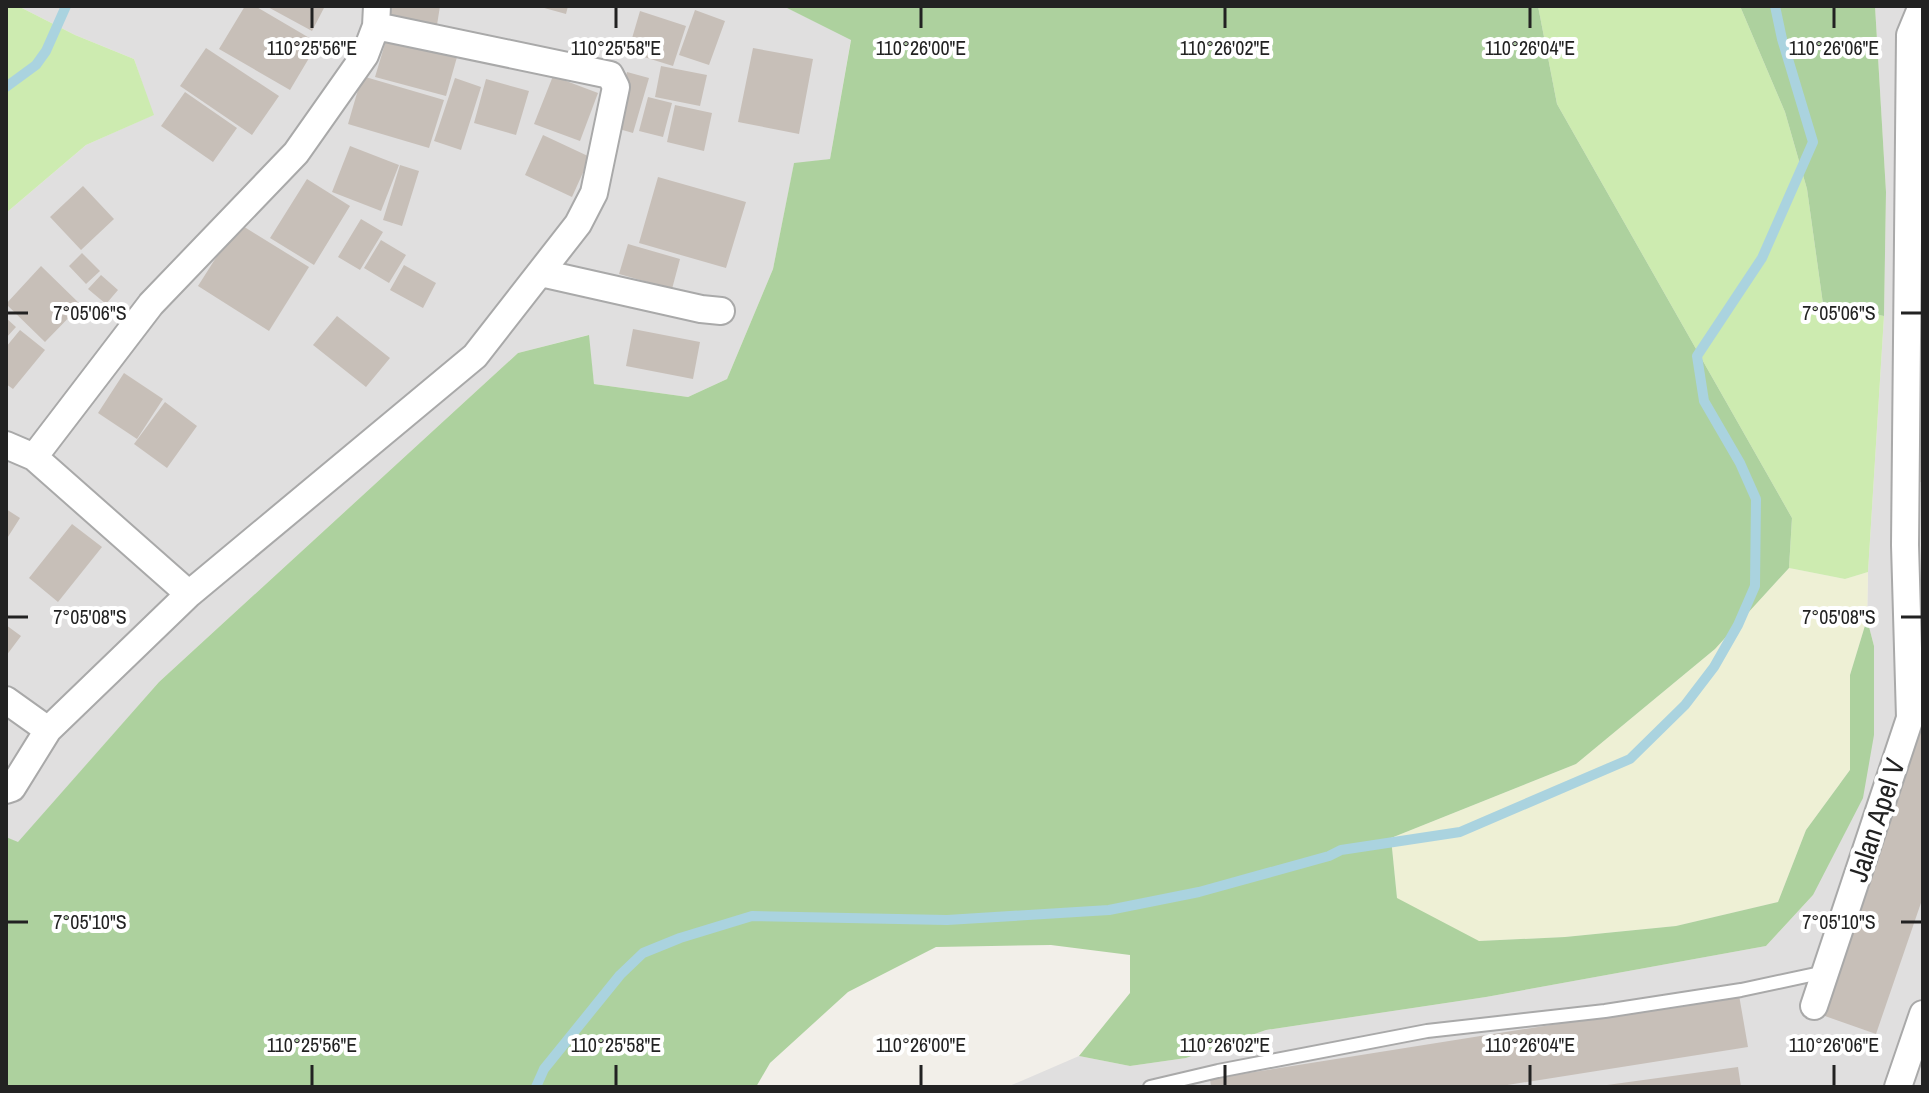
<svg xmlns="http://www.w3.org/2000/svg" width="1929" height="1093" font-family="'Archivo Narrow',sans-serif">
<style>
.residential{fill:#e0dfdf}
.farmland{fill:#eef0d5}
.grass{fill:#cdebb0}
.forest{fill:#add19e}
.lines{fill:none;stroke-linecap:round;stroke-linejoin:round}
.stream{stroke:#aad3df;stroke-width:10}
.building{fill:#c7bfb8}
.service-casing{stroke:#a9a9a9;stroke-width:16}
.minor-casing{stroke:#a9a9a9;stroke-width:30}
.service{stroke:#fff;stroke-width:12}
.minor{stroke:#fff;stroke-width:26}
.ticks{fill:none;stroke:#222;stroke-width:3}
.labels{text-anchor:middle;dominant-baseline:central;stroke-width:8;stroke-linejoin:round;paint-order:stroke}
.street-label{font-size:28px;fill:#222;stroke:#fff}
.ticks-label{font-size:20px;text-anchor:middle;fill:#222;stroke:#fff;stroke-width:8;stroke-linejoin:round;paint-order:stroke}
</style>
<rect width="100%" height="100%" fill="#f2efe9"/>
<!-- residential -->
<path class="residential" d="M18,6H783L851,39L830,159L794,164L773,269L727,379L688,397L594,384L588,335L518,353L159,682L18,843L6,837V213L86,145L153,115L134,59L75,35Z
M1875,6H1923V1087H1007L1079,1056L1130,1066L1186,1058L1266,1030L1486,997L1766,946L1813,895L1874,646L1867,619L1868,572L1884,316L1886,192Z"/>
<!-- farmland -->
<path class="farmland" d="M1789,568L1845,579L1868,572L1867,619L1850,675V770L1806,830L1778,902L1676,926L1565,937L1478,941L1397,899L1391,838L1576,764L1715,649Z"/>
<!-- grass -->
<path class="grass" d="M6,6H18L75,35L134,59L154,115L86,145L6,213Z
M1538,6H1740L1785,112L1807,189L1823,304L1884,316L1868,572L1845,579L1789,568L1792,518L1557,104Z"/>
<!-- forest -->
<path class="forest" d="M783,6H1538L1557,104L1792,518L1789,568L1715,649L1576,764L1391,838L1397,898L1479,941L1565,937L1676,926L1778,902L1806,830L1850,770V675L1867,619L1874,646V735L1863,798L1813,895L1766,946L1486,997L1266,1030L1186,1058L1130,1066L1079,1056L1130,993V955L1051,945L936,947L848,992L770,1063L756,1087H6V837L18,842L159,682L518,353L589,335L594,384L688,397L727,379L773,269L794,163L830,159L851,40Z
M1740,6H1875L1886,192L1884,316L1823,304L1807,189L1785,112Z"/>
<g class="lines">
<!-- stream -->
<path class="stream" d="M6,87L36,65L46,51L66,6
M536,1087L544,1069L620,975L643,953L680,938L752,916L947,920L1109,910L1199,892L1329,856L1341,850L1460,832L1630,759L1685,705L1714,667L1738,625L1755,586L1756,499L1740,463L1704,401L1697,356L1762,258L1813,142L1782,39L1775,6"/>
</g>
<!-- building -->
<path class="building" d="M245,6H255L318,43L290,90L219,49Z
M266,6H325L312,31Z
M381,6H440L437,25L379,17Z
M537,6H568L566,14Z
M695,10L725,21L709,65L679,55Z
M640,11L686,26L673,66L628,52Z
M387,37L457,57L446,96L375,77Z
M206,48L279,96L252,135L180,86Z
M753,48L813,59L799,134L738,122Z
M661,66L707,75L700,106L655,97Z
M627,72L649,78L633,133L612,127Z
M362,76L444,100L429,148L348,124Z
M553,76L598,93L580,141L534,124Z
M455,78L481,87L461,150L434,141Z
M486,79L529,91L516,135L474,123Z
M185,92L237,128L213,162L161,126Z
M648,97L672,103L663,137L639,131Z
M675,105L712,113L704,151L667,142Z
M543,135L590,157L572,197L525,175Z
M350,146L399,165L381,211L332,192Z
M400,165L419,171L402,226L383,220Z
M658,177L746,202L726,268L639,243Z
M307,179L350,206L314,265L270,238Z
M83,186L114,219L81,250L50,217Z
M361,219L383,232L360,270L338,257Z
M238,223L309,267L269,331L198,286Z
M381,240L406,255L389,283L364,268Z
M628,244L680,259L672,289L619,274Z
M82,253L100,271L86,284L69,266Z
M404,265L436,283L423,308L390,290Z
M41,266L81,305L45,342L6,304Z
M101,275L118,290L106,304L88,289Z
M337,316L390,358L366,387L313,345Z
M6,318L16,327L6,338Z
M633,329L700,342L693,379L626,366Z
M20,330L45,350L13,389L6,384V347Z
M124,373L163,399L137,439L98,413Z
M1920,387H1923V482H1917Z
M165,402L197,426L167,468L134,444Z
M6,509L20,518L6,540Z
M72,524L102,547L58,602L29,578Z
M6,625L21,636L6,656Z
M1922,721L1923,897L1876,1034L1822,1015Z
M1739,995L1748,1047L1495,1087H1211L1210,1079Z
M1738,1067L1741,1087H1607V1085Z"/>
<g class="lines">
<defs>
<path id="service" d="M1150,1087L1218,1071L1427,1031L1605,1011L1741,990L1825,972"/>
<path id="minor" d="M541,273L701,309L721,311
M6,445L34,457L189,594L48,730L12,788L6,790
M34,457L151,304L296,153L365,55L376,26L377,6
M189,594L475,356L578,224L594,193L616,87L610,75L376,26
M6,700L48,730
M1910,718L1905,545L1910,35L1922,6
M1814,1006L1915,703
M1898,1087L1923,1014"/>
</defs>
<!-- service casing -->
<use href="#service" class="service-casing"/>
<!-- minor casing -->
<use href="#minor" class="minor-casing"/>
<!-- service -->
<use href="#service" class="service"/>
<!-- minor -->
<use href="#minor" class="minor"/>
</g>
<!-- ticks -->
<path class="ticks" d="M312,8V28M616,8V28M921,8V28M1225,8V28M1530,8V28M1834,8V28M8,313H28M1901,313H1921M8,617H28M1901,617H1921M8,922H28M1901,922H1921M312,1065V1085M616,1065V1085M921,1065V1085M1225,1065V1085M1530,1065V1085M1834,1065V1085"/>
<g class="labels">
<!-- street labels -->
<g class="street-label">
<text transform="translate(1876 820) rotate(-72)">Jalan Apel V</text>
</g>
</g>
<g class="ticks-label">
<text x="312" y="55">110°25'56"E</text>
<text x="616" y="55">110°25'58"E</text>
<text x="921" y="55">110°26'00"E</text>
<text x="1225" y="55">110°26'02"E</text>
<text x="1530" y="55">110°26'04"E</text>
<text x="1834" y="55">110°26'06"E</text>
<text x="90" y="320">7°05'06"S</text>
<text x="1839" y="320">7°05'06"S</text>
<text x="90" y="624">7°05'08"S</text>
<text x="1839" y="624">7°05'08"S</text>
<text x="90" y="929">7°05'10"S</text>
<text x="1839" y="929">7°05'10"S</text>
<text x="312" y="1052">110°25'56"E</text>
<text x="616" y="1052">110°25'58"E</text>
<text x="921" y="1052">110°26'00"E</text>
<text x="1225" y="1052">110°26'02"E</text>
<text x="1530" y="1052">110°26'04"E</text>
<text x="1834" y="1052">110°26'06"E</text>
</g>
<!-- border -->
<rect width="1929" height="1093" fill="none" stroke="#222222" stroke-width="16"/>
</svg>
